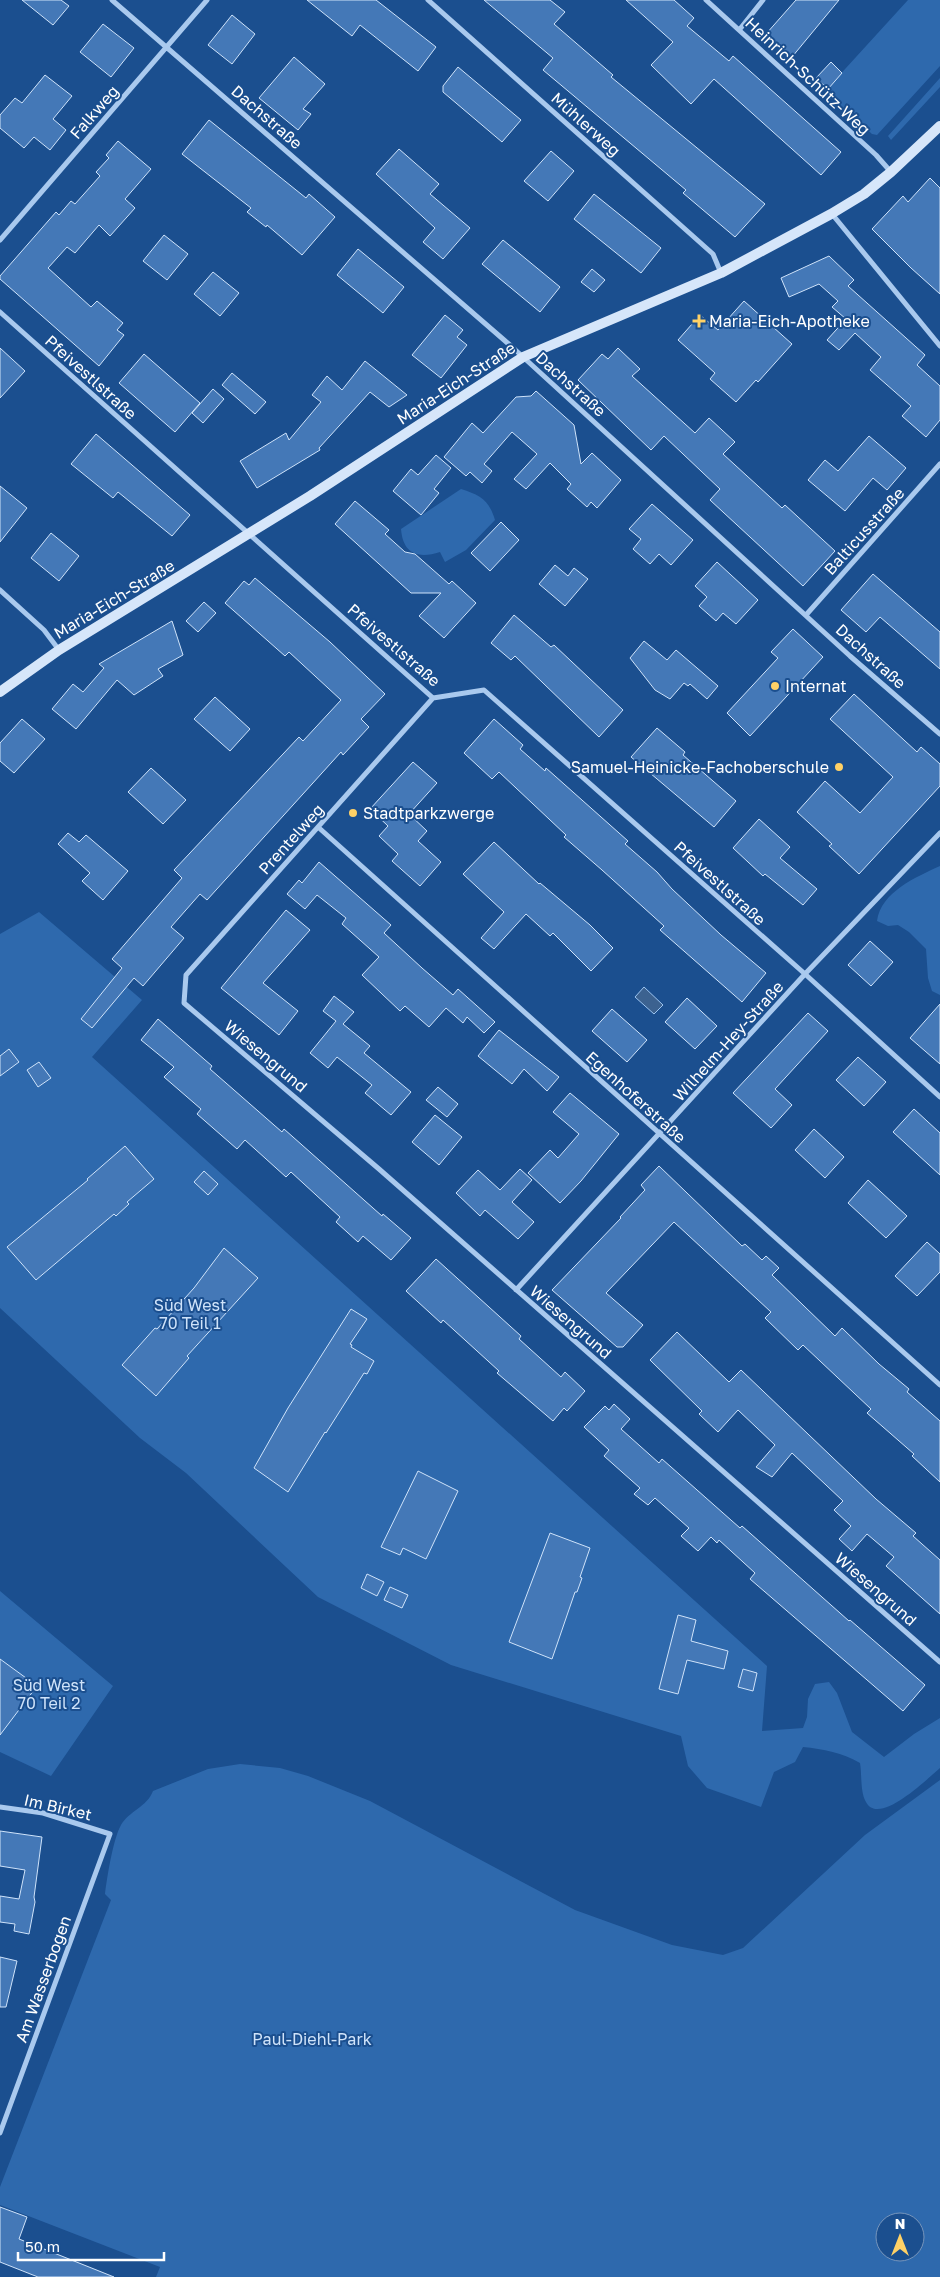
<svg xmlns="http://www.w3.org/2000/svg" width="940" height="2277" font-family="'Golos Text',sans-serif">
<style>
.green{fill:#2e69ad;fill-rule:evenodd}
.water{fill:#3c6290;stroke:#9cc4f0}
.building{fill:#4478b7;stroke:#cfe3fa}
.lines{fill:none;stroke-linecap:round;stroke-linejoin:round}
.street{stroke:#a9c9ee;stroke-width:5}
.secondary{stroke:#d6e6fa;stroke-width:10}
.poi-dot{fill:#ffd166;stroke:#1b4f8f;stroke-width:2}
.labels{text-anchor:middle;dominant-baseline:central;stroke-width:4;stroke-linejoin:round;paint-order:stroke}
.street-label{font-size:16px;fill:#fff;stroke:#1b4f8f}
.poi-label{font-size:16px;fill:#fff;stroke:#1b4f8f;text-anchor:start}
.park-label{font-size:16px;fill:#cfe3fa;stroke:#1b4f8f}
</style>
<rect width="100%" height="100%" fill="#1b4f8f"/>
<!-- green -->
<path class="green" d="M908,0H940V66L877,135L872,134L825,91Z
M940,78V87L891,140L888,136Z
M461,489C480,495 489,500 495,520L466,550L445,562L440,552C418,559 403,554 401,529Z
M940,866V995L932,991L928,978L926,949L909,932L898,925L888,926L877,921C881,892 916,877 940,866Z
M39,912L142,1000L92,1057L767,1666L762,1731L803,1728L807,1717L808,1699L815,1684L829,1682L837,1693L852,1732L884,1757L914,1734L940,1718V1768C928,1778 879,1827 866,1802C860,1792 862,1774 860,1763C843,1753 823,1749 803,1747L795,1762L774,1772L761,1807L707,1788L688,1766L681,1736L451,1665L318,1597L186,1473L140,1438L0,1308V934Z
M0,1591L113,1686L51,1776L0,1752Z
M240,1764L280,1768L308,1776L370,1801L575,1910L672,1945L723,1955L743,1948L865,1835L940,1780V2277H156L160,2267L0,2205V2187L111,1900L105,1894C107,1878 113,1839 121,1825C129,1811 147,1807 153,1791L208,1769ZM885,2222H915V2252H885Z"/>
<!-- water -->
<path class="water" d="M644,987L663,1005L654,1014L635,997Z"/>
<!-- building -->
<path class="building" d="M22,0H61L69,6L53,25Z
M307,0H376L436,47L418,71L360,25L352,36Z
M484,0H550L565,12L554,24L613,75L611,77L765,204L735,237L683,193L686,190L543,70L553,58Z
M626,0H674L694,18L687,26L729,61L733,56L841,152L821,175L714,79L691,104L651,65L673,42Z
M796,0H839L792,57L766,34Z
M232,15L255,34L232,64L208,45Z
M103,24L134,48L111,77L80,52Z
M294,57L325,84L303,109L311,114L298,130L259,98Z
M831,62L842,73L828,89L816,78Z
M458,67L521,120L502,142L443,92V86Z
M45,75L72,96L53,119L66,130L50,150L34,137L24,148L0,128V115L15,98L22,103Z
M209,120L306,198L309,194L335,217L302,255L267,225L266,227L247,212L251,208L182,154Z
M118,141L151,169L125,199L135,208L110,236L99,225L75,253L67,247L48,268L91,307L97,301L123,323L117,330L124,335L99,366L0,279V276L56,212L59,215L71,201L75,204L100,176L96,172L109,158L106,155Z
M399,149L439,184L430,194L470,228L443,259L423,242L435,228L376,174Z
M551,151L574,171L548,201L524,181Z
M930,178L940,188V294L911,268L872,229L903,196L908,202Z
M594,194L661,248L641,273L574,219Z
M164,235L188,254L167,280L143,261Z
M503,240L560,287L540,312L482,264Z
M358,249L404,287L383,313L337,275Z
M829,256L854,280L848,286L925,355L917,365L940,386V420L926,437L902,416L911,406L870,370L881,357L855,333L839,350L827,340L846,319L832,307L838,301L819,284L789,297L781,278Z
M592,269L605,280L594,292L581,282Z
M213,272L239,293L220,316L194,294Z
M744,301L792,344L758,382L756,380L736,402L710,379L715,373L678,340L700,315L718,330Z
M445,315L463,330L457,337L467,345L441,378L412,355Z
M0,348L25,371L0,398Z
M618,348L640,369L632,376L695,433L709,418L735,442L723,454L782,508L785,505L835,551L803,586L710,500L720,489L664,436L651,450L578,380L602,354L608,359Z
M144,354L200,403L175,432L119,383Z
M365,361L407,395L389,407L370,392L319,448L320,450L257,488L240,461L286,433L289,440L321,402L312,395L327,376L342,390Z
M232,373L266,402L255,414L222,385Z
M213,389L224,399L203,423L192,413Z
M536,391L574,425L581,464L592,453L621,480L597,508L591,502L587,507L567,489L571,484L550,463L526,489L514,479L537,454L512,432L484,464L492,471L482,483L470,472L466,476L444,457L472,423L483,433L516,397L531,396Z
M96,434L190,515L172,536L118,492L113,498L71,464Z
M869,436L906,468L887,490L873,478L845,511L808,480L825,460L838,471Z
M436,455L451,468L434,489L439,493L421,515L393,491L411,469L418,475Z
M0,486L27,508L0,542Z
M355,501L389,530L385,534L405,552L415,554L449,584L452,581L476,603L444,638L419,616L441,593H411L335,524Z
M652,504L693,540L671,565L659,554L650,564L633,549L641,539L629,529Z
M501,522L519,540L490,571L471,553Z
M51,533L79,556L59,581L31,558Z
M717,562L758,600L736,624L723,613L716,621L699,606L707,597L695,586Z
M555,565L568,576L574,568L588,579L565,606L539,584Z
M873,574L940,632V669L880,617L866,632L841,610Z
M255,578L330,642L385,694L361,719L369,727L343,755L341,752L207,900L200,894L171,927L184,938L143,986L134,978L92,1028L81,1019L122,968L112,959L182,878L174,870L299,737L303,741L341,700L289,652L285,656L225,603L244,581L249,585Z
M204,602L216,613L198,632L186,621Z
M514,615L551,647L554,645L623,710L599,737L515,656L511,660L491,643Z
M172,621L183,655L158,669L163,676L134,695L117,680L76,729L52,709L73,684L83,692L104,668L99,664Z
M793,629L823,657L750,736L727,713L778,658L771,652Z
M644,641L667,660L676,650L718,686L707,699L690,684L688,686L684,683L670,699L655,690L630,658Z
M854,694L917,752L921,747L940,764V786L859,874L829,846L832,844L797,812L825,781L860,813L893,777L830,719Z
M215,697L250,729L230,751L194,719Z
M22,719L45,739L14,773L0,761V743Z
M494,719L523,745L520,749L545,771L546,768L628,841L625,844L657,872L672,889L721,935L766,973L742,1002L660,930L664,926L602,870L564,837L566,835L499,772L492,779L464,753Z
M657,728L685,752L683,755L736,801L714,827L631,757Z
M413,762L437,783L409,814L427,831L418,841L441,862L420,886L392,861L398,854L379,836L388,826L370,809Z
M151,768L186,800L163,824L128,792Z
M759,819L790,847L780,858L817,889L803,905L765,874L763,876L733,848Z
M68,833L79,842L86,835L128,871L103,900L82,881L90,873L58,844Z
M494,842L539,884L540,883L590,925L613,948L591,971L553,933L550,936L526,914L494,949L481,938L504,912L463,874Z
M319,862L391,925L384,933L422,968L453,995L458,989L495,1022L484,1033L467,1017L463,1023L446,1008L429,1027L405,1006L400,1011L362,975L379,957L342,924L346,918L317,895L305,909L287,894L299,880L302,883Z
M286,910L310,930L263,983L298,1011L279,1035L221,988Z
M870,941L893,962L871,986L848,965Z
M334,996L354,1012L343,1024L370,1046L364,1053L411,1092L391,1115L365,1093L372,1085L337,1057L328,1068L310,1053L336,1021L323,1011Z
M687,998L717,1026L695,1049L665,1022Z
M940,1004V1064L910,1038Z
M612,1009L647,1040L627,1062L592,1031Z
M808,1013L828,1031L775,1089L792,1105L771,1128L733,1093Z
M158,1019L212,1066L210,1069L282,1132L284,1129L382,1216L383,1214L411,1238L391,1260L363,1236L358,1242L336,1222L340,1217L291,1172L286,1177L245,1140L237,1149L197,1114L201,1109L164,1077L174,1067L141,1040Z
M499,1030L559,1077L547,1091L524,1069L512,1084L478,1056Z
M9,1049L19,1062L0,1076V1056Z
M858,1057L886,1082L864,1106L836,1080Z
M39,1062L51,1078L38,1087L27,1070Z
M438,1087L458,1104L447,1117L426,1100Z
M570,1093L619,1134L581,1181L560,1203L528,1173L550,1150L558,1158L579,1134L553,1112Z
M914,1109L940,1133V1175L893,1132Z
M435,1115L462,1137L439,1165L412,1142Z
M814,1129L844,1157L825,1178L795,1150Z
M125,1146L154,1179L127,1202L129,1204L116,1216L114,1214L36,1280L7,1247L88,1180L87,1179Z
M659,1166L742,1246L745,1244L762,1260L766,1256L779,1268L772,1275L835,1336L842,1328L879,1364L909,1389L907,1392L940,1421V1482L912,1456L914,1454L867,1413L871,1409L803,1345L798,1350L765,1318L771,1312L674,1222L606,1293L643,1325L623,1347H617L552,1290L621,1218L620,1217L645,1190L641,1185Z
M520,1169L532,1180L512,1202L534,1222L518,1239L485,1210L480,1216L456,1193L478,1170L500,1190Z
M204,1171L218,1184L208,1195L194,1182Z
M868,1180L907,1216L886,1238L848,1203Z
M927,1242L940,1254V1272L917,1296L895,1276Z
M224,1248L258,1278L187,1356L189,1358L156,1396L122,1365L155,1328L157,1329L194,1288Z
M436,1259L521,1336L519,1339L561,1377L565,1372L585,1391L567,1411L564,1408L553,1421L497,1373L499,1371L443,1320L441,1323L406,1291Z
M351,1309L367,1319L350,1344L352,1345L351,1347L374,1361L367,1374L364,1373L326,1433L325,1432L288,1492L254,1468L288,1408Z
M677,1332L729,1382L741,1370L876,1499L916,1533L913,1536L940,1560V1614L886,1566L894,1557L867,1534L852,1551L839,1539L851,1526L834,1510L843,1501L792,1453L772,1477L756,1467L775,1445L738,1410L718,1432L699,1414L702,1411L650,1360Z
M614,1404L630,1419L621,1429L659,1463L662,1459L740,1528L742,1526L849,1621L850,1620L925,1685L903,1711L750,1579L755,1573L719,1540L717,1543L711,1537L698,1551L681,1536L689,1528L655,1498L648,1505L634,1494L640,1488L604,1456L609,1450L584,1427L605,1406L609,1410Z
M418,1471L458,1491L426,1559L403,1548L400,1555L381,1547Z
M550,1533L590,1548L580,1577L582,1578L577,1592H575L552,1659L509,1642Z
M367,1574L384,1582L377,1596L361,1588Z
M390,1587L408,1595L402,1608L384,1600Z
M678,1615L696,1620L691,1641L728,1651L724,1669L687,1660L678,1694L659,1689Z
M0,1659L37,1686L0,1735Z
M743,1669L757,1673L753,1691L738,1687Z
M0,1831L42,1837L34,1897L35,1902L29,1934L14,1931L15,1924L0,1922V1896L19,1899L25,1870L0,1866Z
M0,1957L17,1961L6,2007H0Z
M0,2207L27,2217L19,2239L114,2277H38L0,2262Z"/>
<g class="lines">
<!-- street -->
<path class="street" d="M112,0L511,346L850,656L940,734
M428,0L713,254L721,273
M706,0L876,155L891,172
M740,29L763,0
M832,214L940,346
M0,240L207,0
M0,312L433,698L484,690L805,974L940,1097
M0,590L44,630L59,650
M806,615L940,464
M433,698L186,975L184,1003L379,1169L940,1662
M318,827L940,1385
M516,1290L805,974L940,833
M0,1807L43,1813L110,1834L0,2133"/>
<!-- secondary -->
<path class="secondary" d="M0,692L59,650L310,496L523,357L721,273L831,214L864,194L891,172L940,126"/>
</g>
<!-- markers -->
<g class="poi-dot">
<path d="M696.5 313.5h5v5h5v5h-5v5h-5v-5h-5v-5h5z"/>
<circle cx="775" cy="686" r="5"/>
<circle cx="839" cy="767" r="5"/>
<circle cx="353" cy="813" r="5"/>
</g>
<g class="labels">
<!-- street labels -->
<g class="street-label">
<text transform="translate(808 76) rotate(43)">Heinrich-Schütz-Weg</text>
<text transform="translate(94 112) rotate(-49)">Falkweg</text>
<text transform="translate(267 117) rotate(41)">Dachstraße</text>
<text transform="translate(586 124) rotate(42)">Mühlerweg</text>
<text transform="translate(91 377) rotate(42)">Pfeivestlstraße</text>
<text transform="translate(456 383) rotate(-33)">Maria-Eich-Straße</text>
<text transform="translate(571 384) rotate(42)">Dachstraße</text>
<text transform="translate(864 531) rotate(-48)">Balticusstraße</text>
<text transform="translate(114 599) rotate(-31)">Maria-Eich-Straße</text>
<text transform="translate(394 645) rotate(41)">Pfeivestlstraße</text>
<text transform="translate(871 656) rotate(42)">Dachstraße</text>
<text transform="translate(291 839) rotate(-48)">Prentelweg</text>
<text transform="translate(720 883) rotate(42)">Pfeivestlstraße</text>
<text transform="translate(728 1041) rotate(-48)">Wilhelm-Hey-Straße</text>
<text transform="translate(266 1056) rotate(40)">Wiesengrund</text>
<text transform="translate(636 1097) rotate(42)">Egenhoferstraße</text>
<text transform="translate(571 1322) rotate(41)">Wiesengrund</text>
<text transform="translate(876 1589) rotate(41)">Wiesengrund</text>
<text transform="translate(58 1807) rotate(13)">Im Birket</text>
<text transform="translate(43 1979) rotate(-70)">Am Wasserbogen</text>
</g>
<!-- poi labels -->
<g class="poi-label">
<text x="709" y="321">Maria-Eich-Apotheke</text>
<text x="785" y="686">Internat</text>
<text x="829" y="767" text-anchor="end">Samuel-Heinicke-Fachoberschule</text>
<text x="363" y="813">Stadtparkzwerge</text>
</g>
<!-- park labels -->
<g class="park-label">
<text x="190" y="1305">Süd West<tspan x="190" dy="18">70 Teil 1</tspan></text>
<text x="49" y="1685">Süd West<tspan x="49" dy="18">70 Teil 2</tspan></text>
<text x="312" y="2039">Paul-Diehl-Park</text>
</g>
</g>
<!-- north arrow -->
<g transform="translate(900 2237)"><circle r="24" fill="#1b4f8f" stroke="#7695bc"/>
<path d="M0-4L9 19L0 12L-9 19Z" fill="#ffd166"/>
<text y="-8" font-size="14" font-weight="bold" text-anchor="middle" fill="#ffffff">N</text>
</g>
<!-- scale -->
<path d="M18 2252v8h146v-8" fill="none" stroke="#ffffff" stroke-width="2.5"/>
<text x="25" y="2252" font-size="15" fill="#ffffff" stroke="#1b4f8f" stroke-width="4" paint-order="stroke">50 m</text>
</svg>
